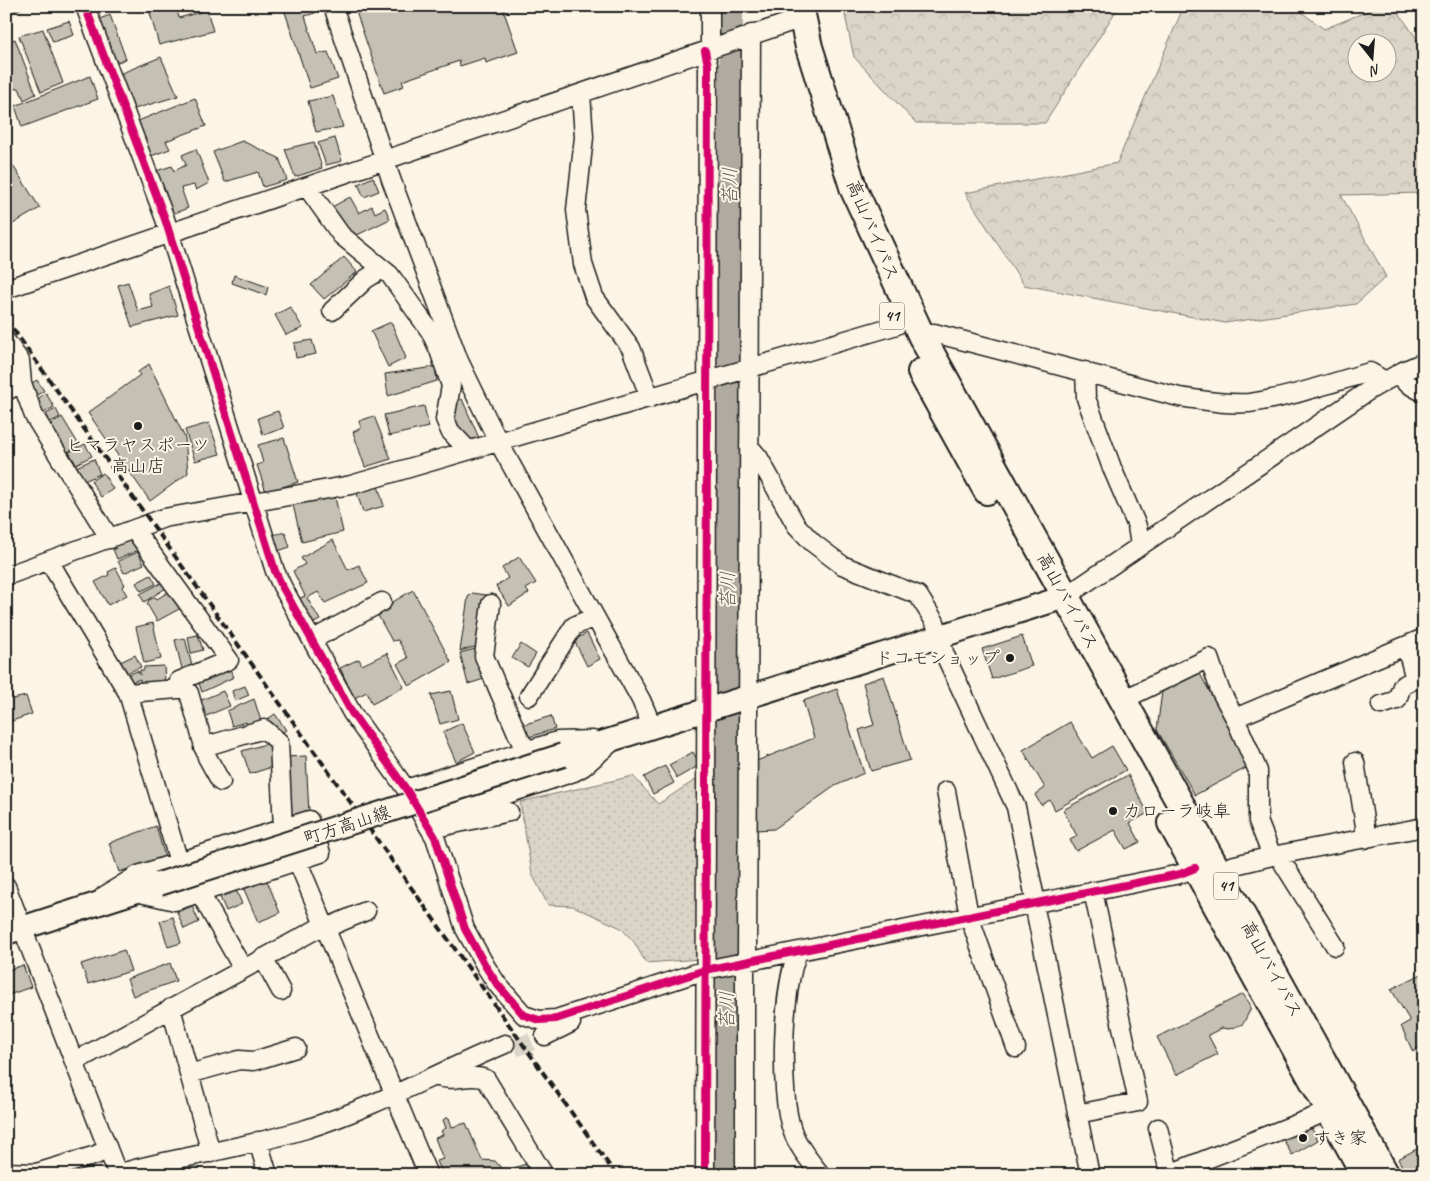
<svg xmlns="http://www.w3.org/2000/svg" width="1430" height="1181" font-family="Caveat,'Klee One',sans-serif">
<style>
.green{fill:url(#green-dots);stroke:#7c7872}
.forest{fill:url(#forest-crowns);stroke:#7c7872;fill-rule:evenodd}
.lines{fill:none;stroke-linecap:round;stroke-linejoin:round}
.river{stroke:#b0aba1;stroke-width:24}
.building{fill:#c4c0b3;stroke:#1c1c1c}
.minor-tunnel{stroke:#dad4c7;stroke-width:18;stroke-dasharray:18 9;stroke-linecap:butt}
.minor-casing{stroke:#1c1c1c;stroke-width:21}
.major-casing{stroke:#1c1c1c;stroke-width:26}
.highway-casing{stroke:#1c1c1c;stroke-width:30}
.minor{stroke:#fcf5e5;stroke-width:18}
.major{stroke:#fcf5e5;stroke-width:22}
.highway{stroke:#fcf5e5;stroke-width:26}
.rail{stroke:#1c1c1c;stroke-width:4;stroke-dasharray:8 4;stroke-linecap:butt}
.major-bridge-casing{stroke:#1c1c1c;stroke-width:26;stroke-linecap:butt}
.major-bridge{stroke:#fcf5e5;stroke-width:22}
.cycleway-casing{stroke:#fcf5e5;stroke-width:11}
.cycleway{stroke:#d6006c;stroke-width:8}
.poi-dot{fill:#1c1c1c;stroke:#fcf5e5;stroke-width:2}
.labels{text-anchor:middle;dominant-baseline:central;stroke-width:4;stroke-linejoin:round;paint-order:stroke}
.shield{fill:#fcf5e5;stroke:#5f5d58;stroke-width:1}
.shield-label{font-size:16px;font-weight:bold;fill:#1c1c1c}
.street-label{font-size:18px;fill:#1c1c1c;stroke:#fcf5e5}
.poi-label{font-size:18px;fill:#1c1c1c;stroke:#fcf5e5;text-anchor:start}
.water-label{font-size:19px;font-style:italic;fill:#575551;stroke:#fcf5e5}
</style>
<defs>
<pattern id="green-dots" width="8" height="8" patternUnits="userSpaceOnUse" patternTransform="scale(1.25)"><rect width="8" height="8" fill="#dbd5c8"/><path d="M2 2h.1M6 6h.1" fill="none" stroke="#bbb6ab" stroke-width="1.8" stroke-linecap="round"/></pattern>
<pattern id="forest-crowns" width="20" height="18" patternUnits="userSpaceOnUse" patternTransform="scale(1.25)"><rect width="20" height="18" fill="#dbd5c8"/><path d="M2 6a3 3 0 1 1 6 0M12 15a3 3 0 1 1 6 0" fill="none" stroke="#bbb6ab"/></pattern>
</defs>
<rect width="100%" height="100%" fill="#fcf5e5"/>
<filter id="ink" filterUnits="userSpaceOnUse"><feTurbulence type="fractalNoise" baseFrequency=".02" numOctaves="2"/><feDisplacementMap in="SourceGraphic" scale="10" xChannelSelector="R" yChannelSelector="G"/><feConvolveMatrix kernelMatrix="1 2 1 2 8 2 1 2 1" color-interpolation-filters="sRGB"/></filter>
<g filter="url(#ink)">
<!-- green -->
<path class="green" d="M633,776L658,804L700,777V959L646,963L634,942L621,928L573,906L548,905L532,874L520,802Z"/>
<!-- forest -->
<path class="forest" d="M843,6H1119L1045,123H916L854,57Z
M1180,6H1293L1324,29L1380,6H1394L1424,49V193L1341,195L1386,277L1356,304L1225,323L1024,285L965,193L1117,163L1183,8ZM1358,42H1388V72H1358Z"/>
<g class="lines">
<!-- river -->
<path class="river" d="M726,1175L731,6"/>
</g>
<!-- building -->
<path class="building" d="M6,6H28L6,14Z
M148,6H176L179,18L207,10L213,31L159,45Z
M283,6H312L315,13L305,16L317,54L328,52L338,79L310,88Z
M354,6H505L504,12L518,52L486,63L485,58L460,66L459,61L402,81L404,86L384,93Z
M110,15L126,59L112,64L94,21Z
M69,21L74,35L53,42L47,28Z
M43,29L63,83L41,92L19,36Z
M15,39L36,94L24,100L19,88L12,89L6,74V43Z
M161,57L178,96L131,110L117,75Z
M90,76L98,99L22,127L15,106Z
M333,96L343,127L316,132L308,101Z
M195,98L206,126L166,141L170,149L151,156L138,121Z
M335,138L342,161L326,165L318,143Z
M242,141L279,158L287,180L263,187L258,172L225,182L213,152Z
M314,142L322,168L295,177L285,149Z
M196,149L209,183L196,190L194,185L181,188L188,208L172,214L156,171L172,166L174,171L186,165L182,155Z
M6,155L40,208L6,228Z
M373,177L379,191L364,197L358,184Z
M350,197L359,213L372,206L375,213L385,208L390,219L353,237L340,225L332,207Z
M344,257L357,272L324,299L311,285Z
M234,275L268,287L266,295L232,283Z
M128,282L138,311L153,307L149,294L169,286L178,315L132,327L118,285Z
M290,307L303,328L286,335L275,315Z
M391,322L406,358L388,367L371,331Z
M312,340L316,354L296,358L294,343Z
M6,362H8L12,380L6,381Z
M149,364L185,438L188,473L150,501L88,413L140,375L138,372Z
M435,367L437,381L388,396L385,374Z
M37,380L44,391L35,396L29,385Z
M46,393L54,407L42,414L34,401Z
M462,399L479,438L467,443L452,412L456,402Z
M424,406L429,427L389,436L384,415Z
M56,409L60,417L51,422L46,414Z
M278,411L284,428L263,435L258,418Z
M374,416L391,459L365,467L353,432L361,428L359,421Z
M62,417L79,445L66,453L49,426Z
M209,423L220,454L195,461L185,430Z
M284,438L298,482L266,492L257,465L263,463L258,445Z
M85,444L92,456L76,464L69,452Z
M94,459L100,474L82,482L76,467Z
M103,473L113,489L101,497L91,481Z
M376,479L384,506L363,512L355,487Z
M334,493L343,532L302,542L292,501Z
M285,532L290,547L278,551L273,535Z
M129,538H133L139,550L117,559L113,549H116L114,545Z
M333,540L348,570L359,565L368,583L325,603L318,592L307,598L320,620L312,624L298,599L305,596L293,571L305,564L301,558Z
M138,552L144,564L124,573L118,561Z
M519,557L536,583L526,589L529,593L509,606L496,586L508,578L502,568Z
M116,568L125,585L122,587L127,595L108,605L95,582L109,575L108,572Z
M151,575L156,584L141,591L136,583Z
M163,582L166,588L144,602L140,594Z
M413,590L451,662L409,686L397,664L408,658L398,640L392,641L376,612Z
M170,591L181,608L157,621L147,604L149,600L155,597L157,599Z
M472,593L486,595L478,646L460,651L468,597Z
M153,623L161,659L144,663L136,627Z
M587,633L600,659L587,666L574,640Z
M198,635L203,650L191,653L188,637Z
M1022,636L1032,666L992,679L982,649Z
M185,638L192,666L182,669L175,640Z
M521,644L536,654L528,667L512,658Z
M475,649L484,679L468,684L460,653Z
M387,653L404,687L372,704L367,692L354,698L340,668L359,659L362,665Z
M135,655L141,667L122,675L116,664Z
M228,665L234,677L202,692L197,677Z
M164,666L165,683L141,685L140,679L129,683L126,675L138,671L140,675V670H144V667Z
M1199,672L1250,766L1195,795L1157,730L1162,691Z
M884,676L910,760L871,771L859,730L874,725L863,683Z
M6,679L13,699L26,696L32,714L6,723Z
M245,686L249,695L235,701L232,691Z
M837,689L864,773L835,786L774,829L755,830L754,762L814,738L803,701Z
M223,691L230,706L204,717L197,702Z
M451,691L458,719L440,724L431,695Z
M254,699L261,721L248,725L246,722L232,726L227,711Z
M275,714L286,730L280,734L265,721Z
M551,716L555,729L526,738L519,726Z
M1070,722L1092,758L1112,746L1126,770L1055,810L1050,800L1041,805L1035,795L1045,788L1023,750Z
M462,723L475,752L456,762L443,732Z
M269,743L275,766L250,774L242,751Z
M693,752L700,765L677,778L669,765Z
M306,756L309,813L288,814L286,757Z
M665,766L674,783L653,794L644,777Z
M1128,775L1148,813L1130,823L1140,842L1126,849L1115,830L1076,851L1070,840L1077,836L1063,810Z
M156,826L165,857L119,872L109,843Z
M266,878L280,913L258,922L243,887Z
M235,888L242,904L226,911L219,895Z
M192,906L199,922L184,929L177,912Z
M173,917L181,943L168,947L160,921Z
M124,950L131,971L88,984L81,964Z
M170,963L176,981L133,996L127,979Z
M23,965L31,987L6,996V971Z
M1424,973V1044L1413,1052L1401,1026L1410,1021L1391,989Z
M1243,994L1250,1004V1010L1243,1024L1229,1029L1222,1028L1208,1035L1218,1054L1176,1075L1157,1037Z
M446,1118H449L452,1127L466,1123L482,1160L495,1161L504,1171L526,1164L530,1175H443L437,1161L443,1159L435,1138L443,1135L441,1131L446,1128L443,1120Z
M1309,1124L1318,1140L1292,1155L1283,1139Z
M1424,1145V1175H1407L1398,1159Z"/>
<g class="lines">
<!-- minor-tunnel -->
<path class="minor-tunnel" d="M515,1048L545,1036"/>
<defs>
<path id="minor" d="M85,6L165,219L275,571L282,586L352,713L406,789L435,837L465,929L486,967L497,984L524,1015L539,1020L556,1019L705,970L1180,874L1195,868
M333,6L391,179L459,361L498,441L641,700L653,728
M710,6V48
M581,94L584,137L576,210L583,264L594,297L631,348L650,398
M307,187L341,235L390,275L430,331L439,350L451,386L445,419L450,431L468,450
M6,289L802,18
M332,311L366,279L382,269
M922,337L934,333L1179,397C1202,400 1225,405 1249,403C1289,398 1330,383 1370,372L1385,381
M6,341L20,361L22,383L34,416L110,539
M1085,371L1086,398L1112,468L1137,526L1140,546
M1406,383L1424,393
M6,391L22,383
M749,446L759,458L796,525L813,543L842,565L918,595L935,622L945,655L1016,807L1036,903
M49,561L128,693L179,862
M6,576L164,518L351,485L897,325
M1065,597L1368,391L1403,371L1424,362
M491,604L484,656L520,740L528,750
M312,640L382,602
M1406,646L1415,679L1424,676
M178,689L184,688L189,693L207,757L221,782
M128,693L178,689L179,681L229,660L134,529
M1133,695L1209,658L1220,690L1235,718L1424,638
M529,696L574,626L594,617
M1381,705L1397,700L1402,686L1415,679
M1235,718L1258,771V821L1272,856
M203,747L264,729L279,742L283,829
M1355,762L1365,826V839
M406,789L557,741L593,740
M946,791L969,916L1016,1048
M426,821L574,772L583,767L612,742
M431,829L509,812
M1278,855L1335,946
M298,862L428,1175
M1219,873L1231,866L1272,856L1424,827
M6,886L118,1175
M200,893L243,969
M104,896L138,875L309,820L321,853L175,901L136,892
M1034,904L1090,1175
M326,928L366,911
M798,952C782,987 779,1094 792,1130C798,1147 810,1161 821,1175
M263,958L281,991
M745,962V1175
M747,962L751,34
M171,1008L211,1153
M545,1036L571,1023
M74,1062L324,925
M189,1074L239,1060L254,1061L296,1048
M435,1076C455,1084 467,1072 486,1079L544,1175
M1077,1114L1138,1102L1093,891
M1158,1128L1170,1175
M258,1141L268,1175
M6,1172L36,1173L96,1155L108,1149
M118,1174C145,1165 174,1160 203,1154C237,1147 272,1139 306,1129C375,1107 439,1072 505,1044
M1169,1174L1329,1111
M705,1175L708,65L705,51"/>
<path id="major" d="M563,755L1065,597
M6,933L159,884"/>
<path id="highway" d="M800,6L809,47L854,190L922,337L1386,1175
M921,372L987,491
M1171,823L1365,1175"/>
</defs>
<!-- minor casing -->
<use href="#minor" class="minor-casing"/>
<!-- major casing -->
<use href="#major" class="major-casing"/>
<!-- highway casing -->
<use href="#highway" class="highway-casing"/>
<!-- minor -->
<use href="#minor" class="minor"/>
<!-- major -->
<use href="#major" class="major"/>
<!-- highway -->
<use href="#highway" class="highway"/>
<!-- rail -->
<path class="rail" d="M6,319L616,1175"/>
<defs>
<path id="major-bridge" d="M159,884L563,755"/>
</defs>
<!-- major-bridge casing -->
<use href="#major-bridge" class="major-bridge-casing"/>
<!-- major-bridge -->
<use href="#major-bridge" class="major-bridge"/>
<defs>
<path id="cycleway" d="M85,6L165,219L275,571L282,586L352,713L406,789L435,837L465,929L486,967L497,984L524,1015L539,1020L556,1019L705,970L1180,874L1195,868
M705,1175L708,65L705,51"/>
</defs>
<!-- cycleway casing -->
<use href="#cycleway" class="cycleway-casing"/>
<!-- cycleway -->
<use href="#cycleway" class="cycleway"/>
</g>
</g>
<!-- markers -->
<g class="poi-dot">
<circle cx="138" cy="426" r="5"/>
<circle cx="1010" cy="658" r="5"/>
<circle cx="1113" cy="811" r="5"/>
<circle cx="1303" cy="1138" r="5"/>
</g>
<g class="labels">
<!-- shield labels -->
<g class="shield">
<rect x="879.5" y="302.5" width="25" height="27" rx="4"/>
<rect x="1213.5" y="872.5" width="25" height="27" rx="4"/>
</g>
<g class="shield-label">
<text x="892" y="316">41</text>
<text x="1226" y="886">41</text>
</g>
<!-- street labels -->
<g class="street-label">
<text transform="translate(873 230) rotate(67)">高山バイパス</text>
<text transform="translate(1068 601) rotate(61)">高山バイパス</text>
<text transform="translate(347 825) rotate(-18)">町方高山線</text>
<text transform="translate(1272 969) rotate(61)">高山バイパス</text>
</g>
<!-- poi labels -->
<g class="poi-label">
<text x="138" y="445" text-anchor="middle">ヒマラヤスポーツ<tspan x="138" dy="21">高山店</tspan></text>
<text x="1000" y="658" text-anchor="end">ドコモショップ</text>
<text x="1123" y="811">カローラ岐阜</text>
<text x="1313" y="1138">すき家</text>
</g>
<!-- water labels -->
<g class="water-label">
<text transform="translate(730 186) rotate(-90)">苔川</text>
<text transform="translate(728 590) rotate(-90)">苔川</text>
<text transform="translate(727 1010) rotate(-90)">苔川</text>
</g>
</g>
<!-- margin -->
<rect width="1430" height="1181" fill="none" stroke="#fcf5e5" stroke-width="25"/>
<rect x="12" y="12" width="1405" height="1156" fill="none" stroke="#1c1c1c" stroke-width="2" filter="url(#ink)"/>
<!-- north arrow -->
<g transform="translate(1372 58) rotate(163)"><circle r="24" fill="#fcf5e5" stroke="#a29e95"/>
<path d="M0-4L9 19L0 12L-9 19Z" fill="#1c1c1c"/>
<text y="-8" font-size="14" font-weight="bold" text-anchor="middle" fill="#1c1c1c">N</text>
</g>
</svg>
